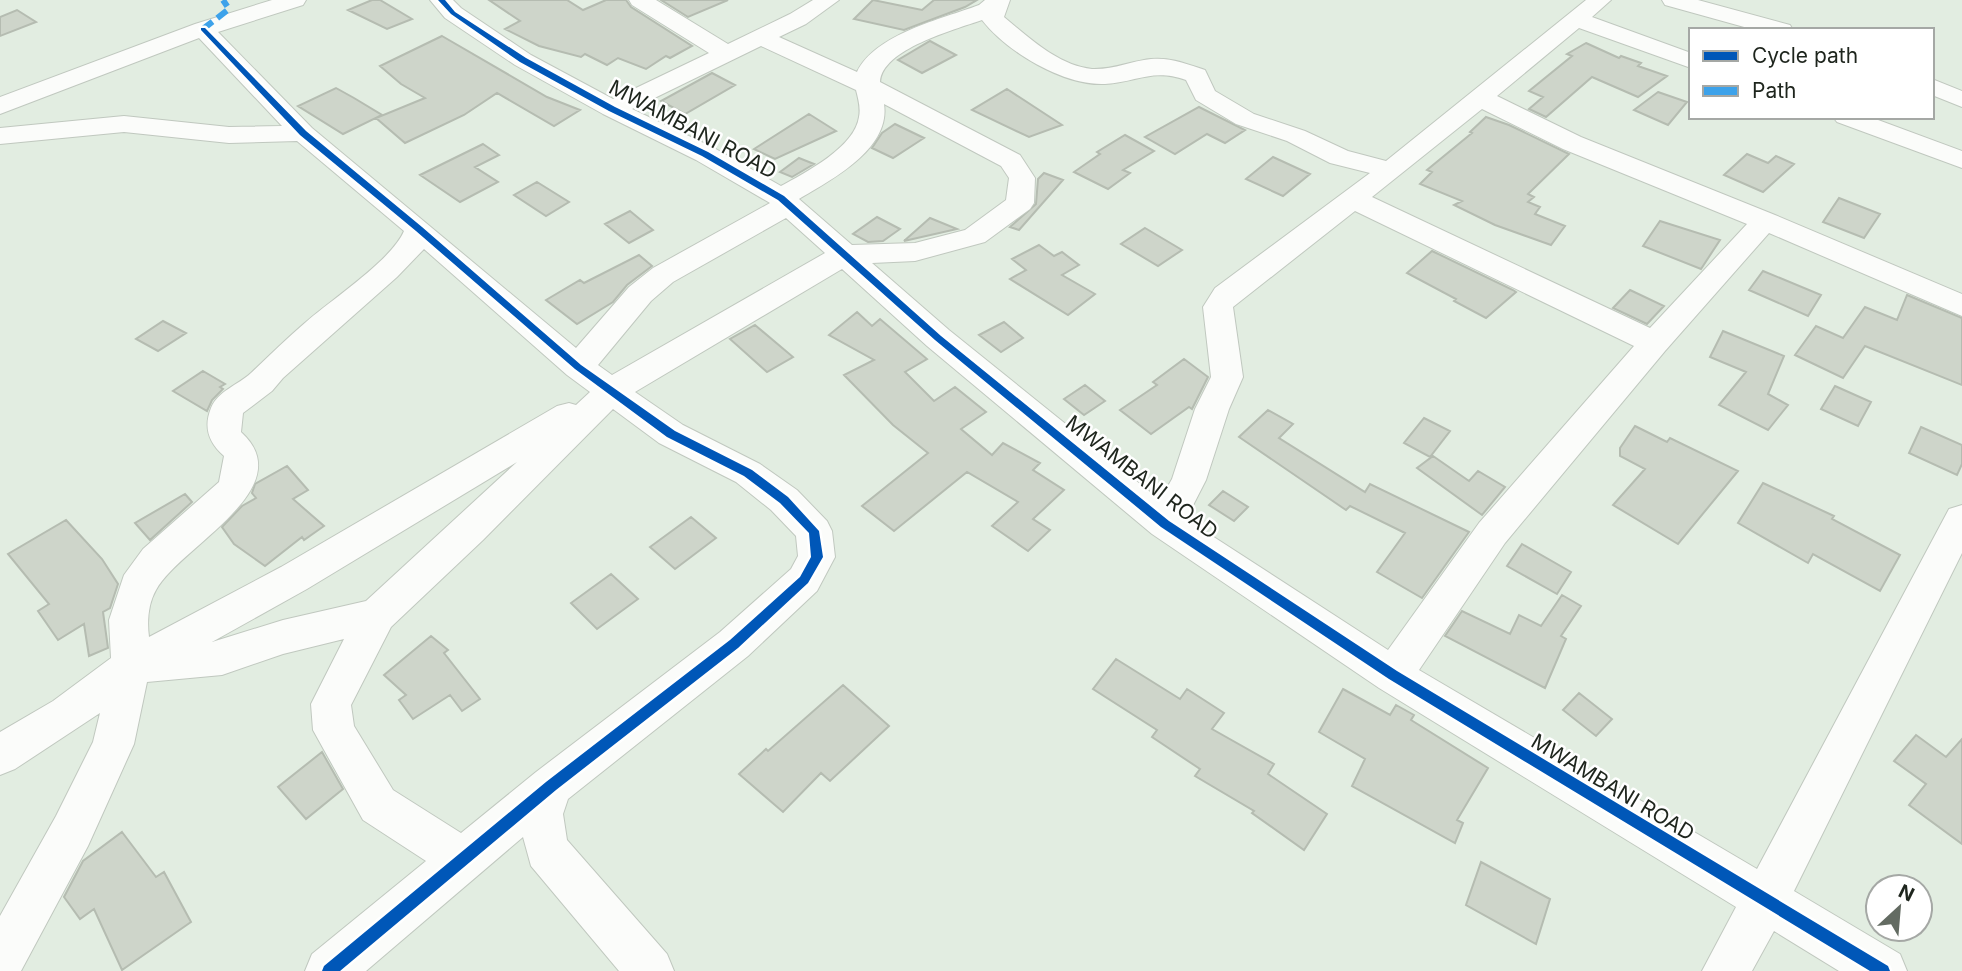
<svg xmlns="http://www.w3.org/2000/svg" width="1962" height="971" font-family="Inter,sans-serif">
<style>
.building{fill:#ced5ca;stroke:#b5bcb1;stroke-width:2}
.lines{fill:none;stroke-linecap:round;stroke-linejoin:round}
.minor-casing{stroke:#c0c8bf;stroke-width:2}
.minor{fill:#fbfcfa;fill-rule:evenodd}
.quiet{stroke:#3da2ea;stroke-width:6;stroke-dasharray:12 6;stroke-linecap:butt}
.cycleway-casing{stroke:#fff;stroke-width:5}
.cycleway{fill:#0057b8;fill-rule:evenodd}
.labels{text-anchor:middle;dominant-baseline:central;stroke-width:5;stroke-linejoin:round;paint-order:stroke}
.street-label{font-size:21px;fill:#1e251d;stroke:#fff}
</style>
<rect width="100%" height="100%" fill="#e2ede1"/>
<!-- building -->
<path class="building" d="M372,0H380L412,19L387,29L348,10Z
M489,0H567L583,10L606,0H626L631,7L692,46L670,58L666,56L646,69L618,58L607,65L585,54L581,57L539,46L505,29L520,21Z
M661,0H728L688,17Z
M873,0L922,10L934,0H977L965,7L904,30L854,19Z
M17,10L36,22L0,36V17Z
M442,36L547,97L580,110L554,126L497,93L464,115L405,143L376,118L425,98L401,84L380,66Z
M930,41L956,55L922,73L898,60Z
M1586,43L1619,58L1621,56L1641,63L1638,66L1667,76L1638,97L1592,77L1546,117L1529,109L1543,97L1529,91L1572,56L1567,54Z
M712,73L735,85L685,114L661,101Z
M336,88L354,98L382,115L343,134L298,106Z
M1007,89L1062,125L1029,137L972,110Z
M1658,92L1687,102L1668,125L1634,110Z
M1199,107L1245,130L1225,143L1207,134L1175,154L1145,137Z
M809,114L836,131L775,159L754,149Z
M1486,117L1509,125L1569,154L1528,194L1534,197L1528,202L1540,207L1535,214L1565,226L1551,245L1495,225L1454,205L1462,201L1420,184L1432,172L1427,170L1472,133L1470,132Z
M895,124L924,138L893,158L872,148L882,133Z
M1125,135L1154,151L1123,170L1130,173L1108,189L1074,172L1100,154L1097,152Z
M483,144L499,155L475,167L498,182L460,202L420,175Z
M1747,154L1768,163L1776,156L1794,164L1763,192L1724,175Z
M1273,157L1310,174L1283,196L1246,179Z
M799,158L814,164L792,177L780,172Z
M1044,173L1063,180L1019,230L1010,227L1036,204L1038,179Z
M537,182L569,202L546,216L514,195Z
M1839,198L1880,214L1864,238L1823,222Z
M630,211L653,230L629,243L605,224Z
M877,217L900,229L883,241L868,242L853,234Z
M930,218L957,229L904,241Z
M1660,221L1720,240L1701,269L1643,246Z
M1145,228L1182,250L1158,266L1121,244Z
M1039,245L1054,256L1062,252L1079,265L1062,275L1095,294L1068,315L1010,279L1026,270L1012,259Z
M1432,251L1513,290L1516,292L1486,318L1454,301L1456,299L1407,273Z
M639,255L652,266L627,285L613,302L577,324L546,300L580,280L584,283Z
M1763,271L1821,295L1808,316L1749,290Z
M1630,290L1664,306L1647,324L1613,308Z
M1907,295L1962,318V385L1865,346L1843,378L1795,355L1816,326L1843,338L1865,307L1897,320Z
M857,312L872,326L880,319L927,359L905,372L934,401L955,387L986,412L961,429L992,455L1003,443L1040,463L1033,470L1064,490L1033,519L1050,530L1028,551L992,526L1018,502L967,472L894,531L862,506L928,453L893,425L844,375L874,360L829,335Z
M163,321L186,333L158,351L136,339Z
M1004,322L1023,338L1001,352L979,335Z
M755,325L793,357L767,372L730,339Z
M1723,331L1784,356L1768,394L1788,405L1768,430L1719,405L1746,372L1710,357Z
M1184,359L1208,377L1192,409L1189,407L1151,434L1120,410L1157,385L1153,382Z
M203,371L225,384L220,387L223,389L212,400L207,411L173,391Z
M1085,385L1105,401L1084,415L1064,399Z
M1835,386L1871,402L1858,426L1821,409Z
M1268,410L1293,424L1279,438L1365,492L1370,484L1469,532L1422,598L1377,572L1405,533L1350,506L1346,510L1239,437Z
M1424,418L1450,431L1430,457L1404,443Z
M1635,426L1667,442L1670,438L1738,471L1678,544L1613,505L1645,469L1620,456V448Z
M1921,427L1962,445V464L1957,475L1909,453Z
M1433,456L1469,481L1478,471L1505,487L1482,515L1417,468Z
M287,466L308,490L293,499L324,526L304,540L302,537L265,566L234,544L222,527L242,506L256,498L252,493L255,484Z
M1763,483L1834,516L1832,519L1900,555L1880,591L1813,554L1808,563L1738,523Z
M1223,491L1248,507L1234,521L1209,505Z
M185,494L192,502L150,540L135,523Z
M691,517L716,538L675,569L650,547Z
M66,520L102,559L118,584L110,608L103,612L108,648L89,656L84,624L58,640L38,611L49,604L8,554Z
M1522,544L1571,572L1557,594L1507,566Z
M611,574L638,599L597,629L571,603Z
M1562,595L1581,606L1561,636L1566,639L1545,688L1445,636L1462,611L1510,634L1519,615L1541,626Z
M431,636L448,650L444,653L480,699L462,711L450,695L413,719L399,700L406,695L384,675Z
M1116,659L1180,699L1187,689L1224,713L1212,729L1274,764L1268,774L1327,814L1304,850L1252,813L1254,811L1195,776L1200,769L1152,737L1157,730L1093,689Z
M843,685L889,726L830,781L821,773L783,812L739,774L766,749L768,751Z
M1343,689L1390,715L1396,705L1414,715L1411,720L1488,768L1457,820L1463,823L1455,843L1352,786L1365,759L1319,732Z
M1579,693L1612,719L1596,736L1563,710Z
M1916,735L1946,757L1962,739V844L1909,805L1926,784L1894,761Z
M322,752L343,789L306,819L278,787Z
M122,832L156,877L164,872L191,922L122,970L94,909L80,919L64,897L83,861Z
M1481,862L1550,899L1536,944L1466,905Z"/>
<g class="lines">
<defs>
<path id="minor" d="M272,0H306L303,5L218,32L312,128L576,348L629,287L653,268L770,203L696,160L603,114L515,65L445,18L430,0H453L461,8L531,55L613,99L709,53L632,5L629,0H656L728,44L790,14L813,0H839L806,24L779,37L857,72C875,34 942,19 979,5L985,0H1010L1004,17C1028,37 1059,66 1092,69C1113,70 1131,61 1151,59C1170,57 1187,64 1205,70L1215,91L1254,114L1305,131L1348,151L1386,161L1586,0H1611L1592,17L1691,53V68L1579,28L1497,96L1581,137L1775,215L1962,294V316L1769,233L1665,351L1505,543L1419,670L1757,869L1949,509L1962,505V553L1794,891L1900,954L1907,971H1839L1774,931L1752,971H1702L1736,907L1379,688L1152,534L927,346L842,269L635,392L683,425L760,464L797,490L827,521L832,531L835,557L817,591L748,656L568,799L563,814L567,840L667,954L674,971H619L531,866L523,837L366,971H305L312,954L426,861L363,820L313,730L311,704L344,639L283,654L222,675L147,682L134,744L88,846L21,971H0V916L56,816L93,742L100,713L15,769L0,775V732L53,701L111,658L109,620L124,575L143,549L219,482L224,456C209,443 203,428 211,408C218,391 238,385 251,373C269,356 287,338 306,322C331,300 392,260 404,231L297,141L229,143L124,132L0,144V128L124,116L229,127L282,126L199,38L0,114V97L195,24ZM982,20C1007,52 1064,86 1105,84C1137,82 1153,68 1186,80L1196,100L1236,124L1287,141L1330,163L1370,173L1215,288L1203,307L1211,377L1195,409L1172,479L1160,500L949,330L872,263L915,261L985,242L1030,209L1034,203L1035,178L1020,155L880,82C882,49 954,30 982,20ZM761,46L856,90C858,98 861,108 859,117C855,147 805,173 781,186L714,148L632,109ZM884,104L1001,166L1009,178L1006,200L965,230L915,243L852,245L799,199C831,180 891,149 884,104ZM1482,109L1563,149L1747,224L1650,328L1372,197ZM1355,211L1634,346L1479,523L1388,650L1186,519L1206,480L1229,409L1243,377L1233,307ZM786,218L825,253L612,375L598,365L651,301L673,282ZM424,249L567,375L590,392L576,405L569,403L557,406L281,567L149,637C147,622 148,604 156,590C179,547 303,488 241,432L243,413L272,391L283,378L397,277ZM613,409L659,443L736,482L771,510L796,536L798,556L791,569L720,632L536,772L461,833L393,790L354,726L351,705L391,627L483,540ZM517,462L366,601L283,620L212,642L307,589Z
M1662,0H1698L1790,25L1793,30H1755L1665,5Z
M1932,79L1962,91V107L1932,95Z
M1833,117H1870L1962,151V168L1837,122Z"/>
</defs>
<!-- minor casing -->
<use href="#minor" class="minor-casing"/>
<!-- minor -->
<use href="#minor" class="minor"/>
<!-- quiet -->
<path class="quiet" d="M203,29L229,9L223,0"/>
<defs>
<path id="cycleway" d="M438,0H445L455,12L526,58L615,107L708,152L784,196L941,336L1169,521L1397,671L1888,966L1890,971H1870L1389,679L1161,527L935,340L778,200L702,156L609,111L520,62L451,14Z
M201,28H205L306,131L422,227L581,365L675,431L752,470L788,497L819,531L823,557L808,583L738,648L556,790L340,971H322L324,966L546,782L730,640L800,577L811,557L809,533L780,503L744,476L667,437L575,369L416,231L300,135L201,30Z"/>
</defs>
<!-- cycleway casing -->
<use href="#cycleway" class="cycleway-casing"/>
<!-- cycleway -->
<use href="#cycleway" class="cycleway"/>
</g>
<g class="labels">
<!-- street labels -->
<g class="street-label">
<text transform="translate(693 129) rotate(28)">MWAMBANI ROAD</text>
<text transform="translate(1142 477) rotate(38)">MWAMBANI ROAD</text>
<text transform="translate(1613 787) rotate(31)">MWAMBANI ROAD</text>
</g>
</g>
<!-- legend -->
<rect x="1689" y="28" width="245" height="91" fill="#ffffff" stroke="#a5a8a5" stroke-width="2"/>
<rect x="1703" y="51" width="35" height="10" fill="#0057b8" stroke="#a5a8a5" stroke-width="2"/>
<text x="1752" y="63" font-size="21" fill="#1e251d">Cycle path</text>
<rect x="1703" y="86" width="35" height="10" fill="#3da2ea" stroke="#a5a8a5" stroke-width="2"/>
<text x="1752" y="98" font-size="21" fill="#1e251d">Path</text>
<!-- north arrow -->
<g transform="translate(1899 908) rotate(26)"><circle r="33" fill="#ffffff" stroke="#a5a8a5" stroke-width="2"/>
<path d="M0-5L12 26L0 18L-12 26Z" fill="#636b62"/>
<text y="-10" font-size="19" font-weight="bold" text-anchor="middle" fill="#1e251d">N</text>
</g>
</svg>
